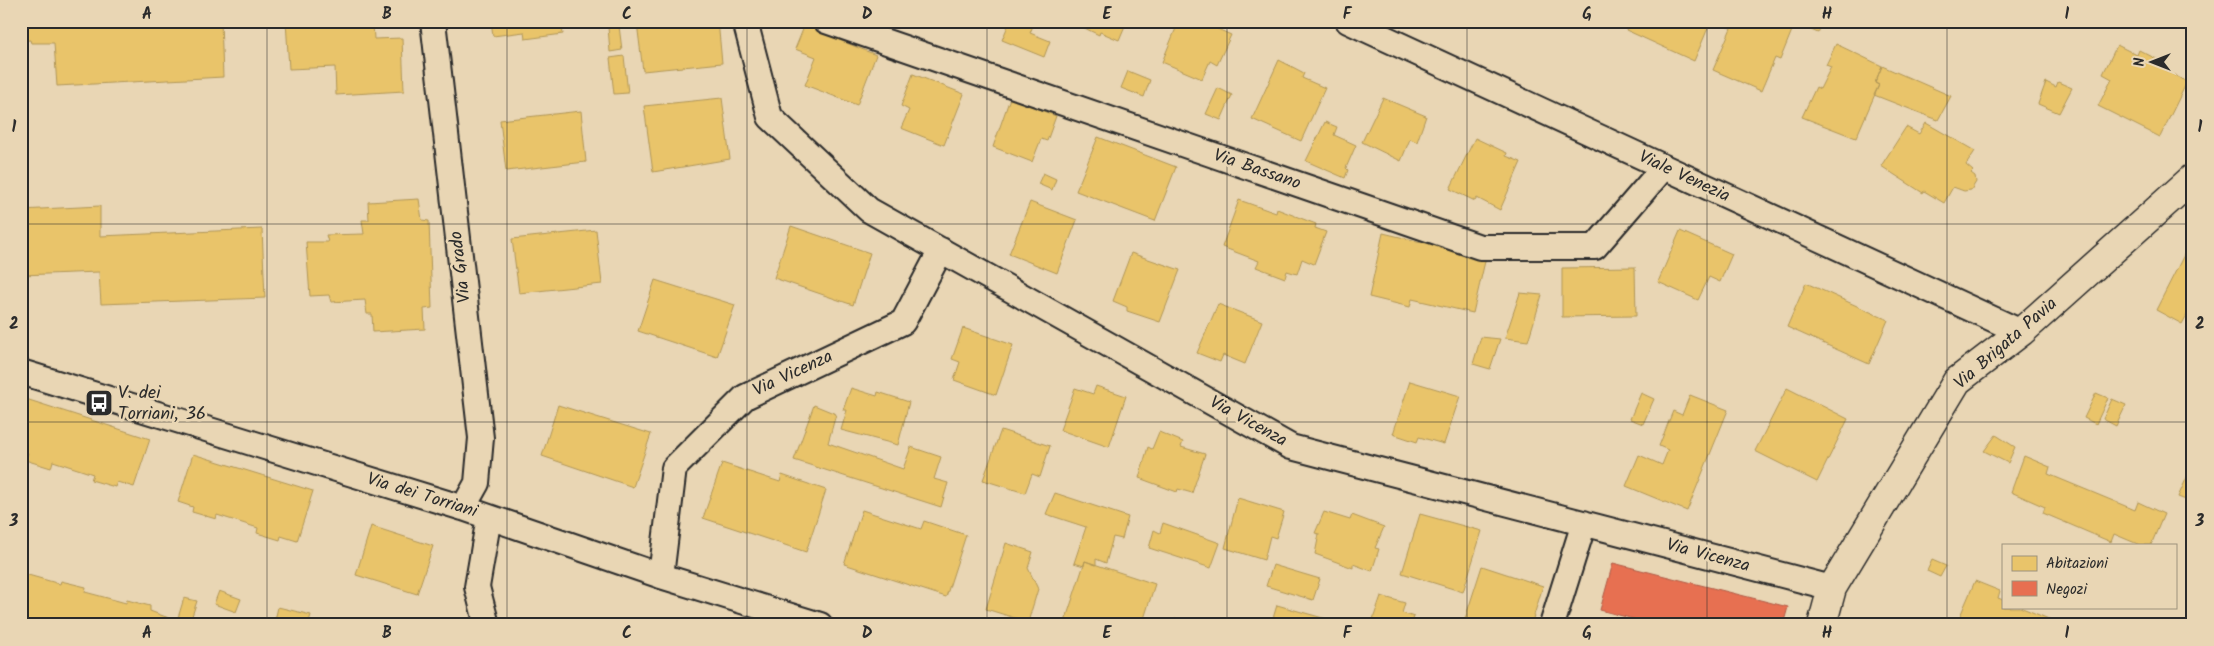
<svg xmlns="http://www.w3.org/2000/svg" width="2214" height="646" font-family="Kalam,sans-serif">
<style>
.homes{fill:#e9c46a;stroke:#b09657}
.shops{fill:#e76f51;stroke:#af5b46}
.lines{fill:none;stroke-linecap:round;stroke-linejoin:round}
.minor-casing{stroke:#2b2b2b;stroke-width:28}
.tertiary-casing{stroke:#2b2b2b;stroke-width:31}
.minor{stroke:#e9d6b4;stroke-width:24}
.tertiary{stroke:#e9d6b4;stroke-width:28}
.grid{fill:none;stroke:#2b2b2b;stroke-width:1;stroke-opacity:0.55}
.labels{text-anchor:middle;dominant-baseline:central;stroke-width:5;stroke-linejoin:round;paint-order:stroke}
.street-label{font-size:18px;fill:#2b2b2b;stroke:#e9d6b4}
.poi-label{font-size:18px;fill:#2b2b2b;stroke:#e9d6b4;text-anchor:start}
.neatline{fill:none;stroke:#2b2b2b;stroke-width:2}
.grid-label{font-size:16px;text-anchor:middle;font-weight:bold;fill:#2b2b2b}
</style>
<rect width="100%" height="100%" fill="#e9d6b4"/>
<filter id="ink" filterUnits="userSpaceOnUse"><feTurbulence type="fractalNoise" baseFrequency=".02" numOctaves="2"/><feDisplacementMap in="SourceGraphic" scale="10" xChannelSelector="R" yChannelSelector="G"/><feConvolveMatrix kernelMatrix="1 2 1 2 8 2 1 2 1" color-interpolation-filters="sRGB"/></filter>
<g filter="url(#ink)">
<!-- homes -->
<path class="homes" d="M21,21H221L223,77L57,86L54,43H31L30,40L21,41Z
M286,21H394L373,23L374,39L402,38L404,91L336,95L335,67L289,69Z
M491,21H591V24L562,28L563,34L525,39L524,32L493,36Z
M648,21H718L722,63L643,71L637,23Z
M1010,21L1034,23L1030,33L1050,41L1044,57L1002,40Z
M1070,21H1127L1119,40L1100,32L1099,35Z
M1179,21H1200L1231,35L1217,65L1210,61L1202,79L1162,62Z
M1566,21H1585L1582,29Z
M1630,21H1711L1694,61L1626,30Z
M1728,21H1823L1818,33L1795,23L1780,60L1775,58L1761,91L1713,70L1731,28L1725,26Z
M806,22L834,33L832,37L876,55L857,105L805,85L816,57L795,49Z
M619,26L622,50L610,52L608,27Z
M1836,44L1882,66L1875,83L1879,85L1856,138L1802,117L1816,87L1820,89L1831,67L1826,65Z
M2117,45L2137,55L2139,50L2168,65L2165,70L2187,82L2160,137L2098,106L2112,79L2103,74Z
M624,56L628,93L614,94L610,58Z
M1279,60L1304,73L1302,78L1325,88L1301,141L1252,119Z
M1882,66L1951,96L1938,120L1874,95L1879,85L1875,83Z
M1128,71L1150,80L1144,97L1121,88Z
M913,74L964,94L944,145L901,128L909,110L901,106Z
M2046,82L2056,87L2058,82L2072,88L2059,113L2038,104Z
M1218,88L1232,95L1221,120L1206,114Z
M722,98L730,159L653,172L644,106Z
M1010,98L1056,116L1047,141L1041,139L1032,162L993,147Z
M1383,98L1426,116L1417,142L1410,139L1401,161L1362,142Z
M581,111L586,162L506,171L500,120Z
M1325,122L1337,127L1334,135L1356,145L1346,168L1348,170L1345,178L1306,161Z
M1926,123L1975,151L1966,165L1973,171L1971,173L1975,176L1976,182L1971,190L1964,191L1953,187L1944,203L1924,191L1923,193L1881,166L1906,127L1919,134Z
M1098,137L1176,167L1155,221L1076,191Z
M1475,138L1507,153L1506,156L1521,162L1500,210L1477,198L1475,201L1450,189Z
M1043,173L1056,179L1052,190L1038,184Z
M419,199L422,220L429,221L432,308L424,309L425,329L373,332L372,314H367L365,300L331,302L329,295L310,296L306,242H328L326,235L364,234L362,220H369L368,202Z
M1239,200L1276,213L1277,209L1316,224L1315,228L1326,232L1314,264L1302,259L1297,274L1287,271L1285,278L1256,267L1259,261L1222,247Z
M1030,202L1077,220L1057,273L1009,254Z
M100,206V236L262,229L265,298L101,304L99,272L21,275V210Z
M791,226L870,253L853,305L774,278Z
M596,230L602,284L519,293L512,239Z
M1680,231L1732,254L1720,282L1709,277L1698,300L1658,282Z
M1383,233L1486,257L1473,313L1412,299L1410,307L1369,297Z
M2187,249L2193,252V304L2182,324L2156,310Z
M1131,253L1180,270L1160,322L1127,311V307L1113,301Z
M1635,267L1636,316L1562,317V268Z
M655,280L735,305L717,357L638,331Z
M1806,283L1888,320L1869,364L1787,327Z
M1520,293L1542,295L1528,341L1505,338Z
M1218,304L1262,321L1245,364L1223,355L1220,362L1197,353Z
M963,328L1013,345L996,395L954,380L960,362L952,359Z
M1481,337L1500,339L1490,369L1473,364Z
M1410,381L1460,396L1444,444L1419,437L1417,442L1393,434Z
M1096,386L1126,396L1109,447L1060,430L1075,388L1093,394Z
M851,388L877,396L878,392L909,402L898,445L841,430L847,410H843Z
M1787,388L1848,419L1817,482L1755,451Z
M1641,393L1654,399L1643,424L1630,419Z
M2096,393L2108,398L2096,424L2084,418Z
M1690,395L1728,410L1687,511L1626,486L1639,455L1662,465L1668,450L1659,446L1673,411L1682,415Z
M26,399L150,439L134,487L117,482L115,487L91,480L93,474L53,461L51,468L25,460L28,453L21,451V414Z
M2112,399L2126,405L2116,426L2103,419Z
M558,405L651,434L633,487L542,456Z
M814,405L836,414L828,443L903,469L911,447L941,457L934,479L948,483L941,507L794,460Z
M1001,430L1050,446L1040,477L1032,474L1025,493L983,480Z
M1159,432L1183,442L1181,447L1205,454L1192,493L1178,489L1177,492L1139,478L1148,447L1152,449Z
M1996,435L2015,447L2008,463L1984,451Z
M193,454L313,491L297,541L281,536L280,540L257,533L258,528L217,515L216,519L192,512L193,507L178,502Z
M2024,456L2050,467L2048,474L2135,510L2138,502L2164,514L2151,545H2140L2114,534L2111,542L2043,513L2045,507L2011,492Z
M722,463L780,482L782,475L826,490L806,552L703,518Z
M2193,464V497L2191,502L2178,497Z
M1055,493L1128,517L1122,539L1113,537L1106,563L1096,559V565L1085,561L1084,566L1074,563L1086,527L1046,514Z
M1238,498L1284,512L1276,538L1270,536L1264,560L1225,548Z
M862,510L921,529L924,521L966,535L946,597L844,564Z
M1324,512L1350,520L1352,515L1384,527L1375,548L1379,549L1372,571L1353,564V568L1315,554L1319,534L1315,533Z
M1420,514L1482,531L1463,592L1402,573Z
M1163,523L1220,543L1211,568L1149,548L1154,530L1160,533Z
M371,526L433,546L417,594L356,575Z
M1006,543L1033,552L1028,568L1038,589L1028,622L986,609Z
M1932,560L1946,566L1940,577L1927,571Z
M1085,561L1155,584L1142,625H1064Z
M1273,565L1320,579L1313,600L1266,586Z
M1482,566L1543,586L1531,625H1463Z
M21,573L60,584L61,581L86,587L85,592L126,603L127,600L150,606V611L166,617L164,625H21Z
M1975,581L2000,591L1998,598L2003,600V607H2020L2063,625H1981L1960,616Z
M219,591L241,599L236,612L214,604Z
M1381,596L1405,603L1402,613L1414,617L1411,625H1371Z
M184,598L197,601L189,625H164L166,617L177,621Z
M1277,605L1330,620L1328,625H1271Z
M278,607L311,615L308,625H274Z
M1175,619L1195,625H1173Z"/>
<!-- shops -->
<path class="shops" d="M1613,563L1788,607L1783,625H1676L1668,622L1667,625H1656L1600,610Z"/>
<g class="lines">
<defs>
<path id="minor" d="M433,21L481,438L477,483L463,508
M745,21L770,117L869,210L1291,447L1832,588
M826,21L1480,247H1595L1664,167
M1348,21L2021,332
M21,372L463,508L661,576L820,625
M661,576L674,468L745,397L903,322L941,250
M487,625L477,587L489,517
M1552,625L1584,523"/>
<path id="tertiary" d="M1822,625L1832,588L1957,381L2021,332L2193,178"/>
</defs>
<!-- minor casing -->
<use href="#minor" class="minor-casing"/>
<!-- tertiary casing -->
<use href="#tertiary" class="tertiary-casing"/>
<!-- minor -->
<use href="#minor" class="minor"/>
<!-- tertiary -->
<use href="#tertiary" class="tertiary"/>
</g>
</g>
<!-- grid -->
<path class="grid" d="M267,21V625M507,21V625M747,21V625M987,21V625M1227,21V625M1467,21V625M1707,21V625M1947,21V625M21,224H2193M21,422H2193"/>
<!-- icons -->
<defs>
<symbol id="bus-square" viewBox="-11 -11 22 22"><rect x="-9" y="-9" width="18" height="18" rx="4" fill="#2b2b2b" stroke="#e9d6b4"/><path d="M-5-6H5V4H4V6H2V4H-2V6H-4V4H-5ZM-3.5-4V0h7V-4ZM-3.5 1.2v1.5H-2V1.2ZM2 1.2v1.5H3.5V1.2Z" fill="#fff"/></symbol>
</defs>
<g fill-rule="evenodd">
<use href="#bus-square" x="83" y="387" width="32" height="32"/>
</g>
<g class="labels">
<!-- street labels -->
<g class="street-label">
<text transform="translate(1257 170) rotate(19)">Via Bassano</text>
<text transform="translate(1684 177) rotate(25)">Viale Venezia</text>
<text transform="translate(461 267) rotate(-97)">Via Grado</text>
<text transform="translate(2006 344) rotate(-41)">Via Brigata Pavia</text>
<text transform="translate(793 374) rotate(-25)">Via Vicenza</text>
<text transform="translate(1248 422) rotate(29)">Via Vicenza</text>
<text transform="translate(422 496) rotate(17)">Via dei Torriani</text>
<text transform="translate(1708 556) rotate(15)">Via Vicenza</text>
</g>
<!-- poi labels -->
<g class="poi-label">
<text x="118" y="393">V. dei<tspan x="118" dy="21">Torriani, 36</tspan></text>
</g>
</g>
<!-- margin -->
<rect width="2214" height="646" fill="none" stroke="#e9d6b4" stroke-width="55"/>
<!-- legend -->
<rect x="2002" y="544" width="175" height="65" fill="#e9d6b4" stroke="#9d927d"/>
<rect x="2012" y="556" width="25" height="15" fill="#e9c46a" stroke="#9d927d"/>
<text x="2046" y="568" font-size="15" fill="#2b2b2b">Abitazioni</text>
<rect x="2012" y="581" width="25" height="15" fill="#e76f51" stroke="#9d927d"/>
<text x="2046" y="594" font-size="15" fill="#2b2b2b">Negozi</text>
<!-- north arrow -->
<g transform="translate(2152 62) rotate(270)" stroke="#e9d6b4" stroke-width="4" paint-order="stroke">
<path d="M0-4L9 19L0 12L-9 19Z" fill="#2b2b2b"/>
<text y="-8" font-size="14" font-weight="bold" text-anchor="middle" fill="#2b2b2b">N</text>
</g>
<rect x="28" y="28" width="2158" height="590" class="neatline"/>
<g class="grid-label">
<text x="147" y="19">A</text>
<text x="387" y="19">B</text>
<text x="627" y="19">C</text>
<text x="867" y="19">D</text>
<text x="1107" y="19">E</text>
<text x="1347" y="19">F</text>
<text x="1587" y="19">G</text>
<text x="1827" y="19">H</text>
<text x="2067" y="19">I</text>
<text x="14" y="132">1</text>
<text x="2200" y="132">1</text>
<text x="14" y="329">2</text>
<text x="2200" y="329">2</text>
<text x="14" y="526">3</text>
<text x="2200" y="526">3</text>
<text x="147" y="638">A</text>
<text x="387" y="638">B</text>
<text x="627" y="638">C</text>
<text x="867" y="638">D</text>
<text x="1107" y="638">E</text>
<text x="1347" y="638">F</text>
<text x="1587" y="638">G</text>
<text x="1827" y="638">H</text>
<text x="2067" y="638">I</text>
</g>
</svg>
